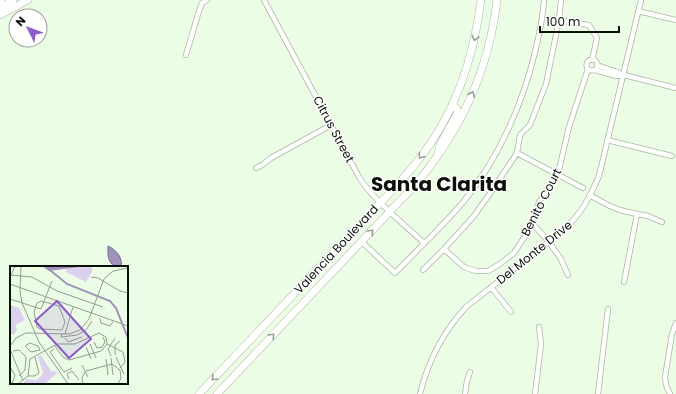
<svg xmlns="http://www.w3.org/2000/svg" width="676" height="394" font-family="Poppins,sans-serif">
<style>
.water{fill:#a192bc;stroke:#746b86}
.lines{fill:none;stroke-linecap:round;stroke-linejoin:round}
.street-casing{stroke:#a7b7a1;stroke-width:6}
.primary-casing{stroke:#a7b7a1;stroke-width:8}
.street{stroke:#fff;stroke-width:4.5}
.primary{stroke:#fff;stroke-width:7}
.oneway{stroke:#9d9f9c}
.labels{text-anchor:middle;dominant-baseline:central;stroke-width:3;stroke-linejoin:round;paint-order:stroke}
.street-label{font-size:12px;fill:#0a0f08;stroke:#fff}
.town-label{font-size:20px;font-weight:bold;fill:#0a0f08;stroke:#fff}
.inset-river{fill:none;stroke:#a192bc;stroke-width:2}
.inset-road{fill:none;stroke:#929e8d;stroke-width:1}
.view{fill:#8d5ad3;fill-opacity:0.15;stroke:#8d5ad3;stroke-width:2}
.inset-edge{fill:none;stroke:#0a0f08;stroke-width:2}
</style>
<rect width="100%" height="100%" fill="#ecfde6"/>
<!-- water -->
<path class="water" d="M108,246C116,250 123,257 121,267H115C107,260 108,256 108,246Z"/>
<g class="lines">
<defs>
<path id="street" d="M264,0L359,177C375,202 402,222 424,243
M638,11L676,20
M559,20L589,25L597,38L592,60
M186,55L199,11L202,3L207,0
M586.5 65a5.5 5.5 0 1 1 11 0a5.5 5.5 0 1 1-11 0Z
M597,65C606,69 615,70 624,75L676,88
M595,70L616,76L624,75
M607,140L672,156
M517,153L583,188
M256,168L262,165L271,158L331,125
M591,196L610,206L620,210L637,214
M533,224L549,242L561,259L568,275
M362,242L395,273C418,249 443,226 464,201C499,158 524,101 536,48C540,31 543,17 544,0
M444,249L464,267L476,271H488L500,264L514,253L533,224L539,202L558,174L569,127L588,69
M423,270L444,249L474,216L491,192L517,153L520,135L530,125L546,84L559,20L561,0
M624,282L637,214L648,216L662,222
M491,287L511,312
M420,394C428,361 444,331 466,307L565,229C582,212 589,199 599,176L641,0
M465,394L467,381L470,372
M535,394L541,344L539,327
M598,394L608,309
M670,394L666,385L665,377L672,334L676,323"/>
<path id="primary" d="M0,1L1,0
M0,8L13,0
M0,15L28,0
M438,154L440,145L458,112L456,108L452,105
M199,394L386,197C398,184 410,171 420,158C456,112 474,56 481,0
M217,394L415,185C461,131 489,70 497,0"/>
</defs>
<!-- street casing -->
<use href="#street" class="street-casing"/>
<!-- primary casing -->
<use href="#primary" class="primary-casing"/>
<!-- street -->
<use href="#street" class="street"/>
<!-- primary -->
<use href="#primary" class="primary"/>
</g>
<!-- one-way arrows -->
<defs><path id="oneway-chevron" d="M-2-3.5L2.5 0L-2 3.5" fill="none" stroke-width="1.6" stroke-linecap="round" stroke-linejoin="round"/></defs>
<g class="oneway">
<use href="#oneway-chevron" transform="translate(475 38) rotate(103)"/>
<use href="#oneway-chevron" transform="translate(472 94) rotate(-64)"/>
<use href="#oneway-chevron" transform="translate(421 156) rotate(127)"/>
<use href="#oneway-chevron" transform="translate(371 232) rotate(-47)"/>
<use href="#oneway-chevron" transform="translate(272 336) rotate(-47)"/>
<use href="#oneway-chevron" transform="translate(214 378) rotate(134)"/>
</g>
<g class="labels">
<!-- street labels -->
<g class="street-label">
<text transform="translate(334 129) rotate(62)">Citrus Street</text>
<text transform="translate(541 202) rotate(-63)">Benito Court</text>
<text transform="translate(336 249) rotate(-47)">Valencia Boulevard</text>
<text transform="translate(534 252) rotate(-39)">Del Monte Drive</text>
</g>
<!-- town labels -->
<g class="town-label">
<text x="439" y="184">Santa Clarita</text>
</g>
</g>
<!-- overview -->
<g transform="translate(10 266)">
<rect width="118" height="118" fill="#ecfde6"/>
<path d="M0,39L9,42L15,54L5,59L7,63L4,69L0,67Z" fill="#dbd1ee"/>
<path d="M78,0L82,2V6L76,16L56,6V3L62,1ZM31,89L41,105L48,106L35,118H13L16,113L26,114L31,110L33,106L28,91Z" fill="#dbd1ee"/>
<path d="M32,0H76L39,5Z" fill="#a192bc"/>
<path class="inset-river" d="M35,0L57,18L100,35L106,42L118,72"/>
<path class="inset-road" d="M11,0L10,25L12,37L29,76L58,118M0,9L22,11L47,25L93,41M81,11L88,12L110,25L118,27M0,12L5,0M0,18L118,60M0,33L31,43M31,35L49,40L55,56L52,64L30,63L27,61L24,46L27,37ZM31,43L42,15M90,52L91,57L100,60L103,56M52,68L51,71L67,69L76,64L82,55M55,68L63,41M55,72L58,76L72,71M84,76L87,82L92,81L95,76L93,71M20,77L28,80L30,84L21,86L15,80ZM80,78L86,92M97,78L113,86L115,96L110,102M44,79L53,91L59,94L91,85L97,78M0,80L6,72L16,67L59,68L70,64L79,53L94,13L103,5L118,2M76,81L81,93M0,83L13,115M44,83L40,86L54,106L62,102M3,85L9,84L16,91L15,104L9,110M105,89V79L110,75M101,90L98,83L105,72M106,91L114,108M101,92L103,109M96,93L98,109M72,99L78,111M0,101L5,109L2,118M18,110H25L29,107L25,91M59,113L57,108L62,105L69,114M8,118L18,110L20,93L47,78H65L89,67L96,71L97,78M73,118L72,111L76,105L102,98L110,104L111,112L108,118"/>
<path class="view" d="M47,35L81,73L59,92L25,55Z"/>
<rect width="118" height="118" class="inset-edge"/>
</g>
<!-- north arrow -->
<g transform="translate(28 28) rotate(312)"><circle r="19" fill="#ffffff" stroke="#9d9f9c"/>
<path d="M0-3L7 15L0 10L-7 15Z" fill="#8d5ad3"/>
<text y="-6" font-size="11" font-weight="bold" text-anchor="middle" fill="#0a0f08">N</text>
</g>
<!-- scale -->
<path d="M540 26v6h79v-6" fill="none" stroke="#0a0f08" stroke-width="2"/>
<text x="546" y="26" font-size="12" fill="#0a0f08" stroke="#ffffff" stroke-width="3" paint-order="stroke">100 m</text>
</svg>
